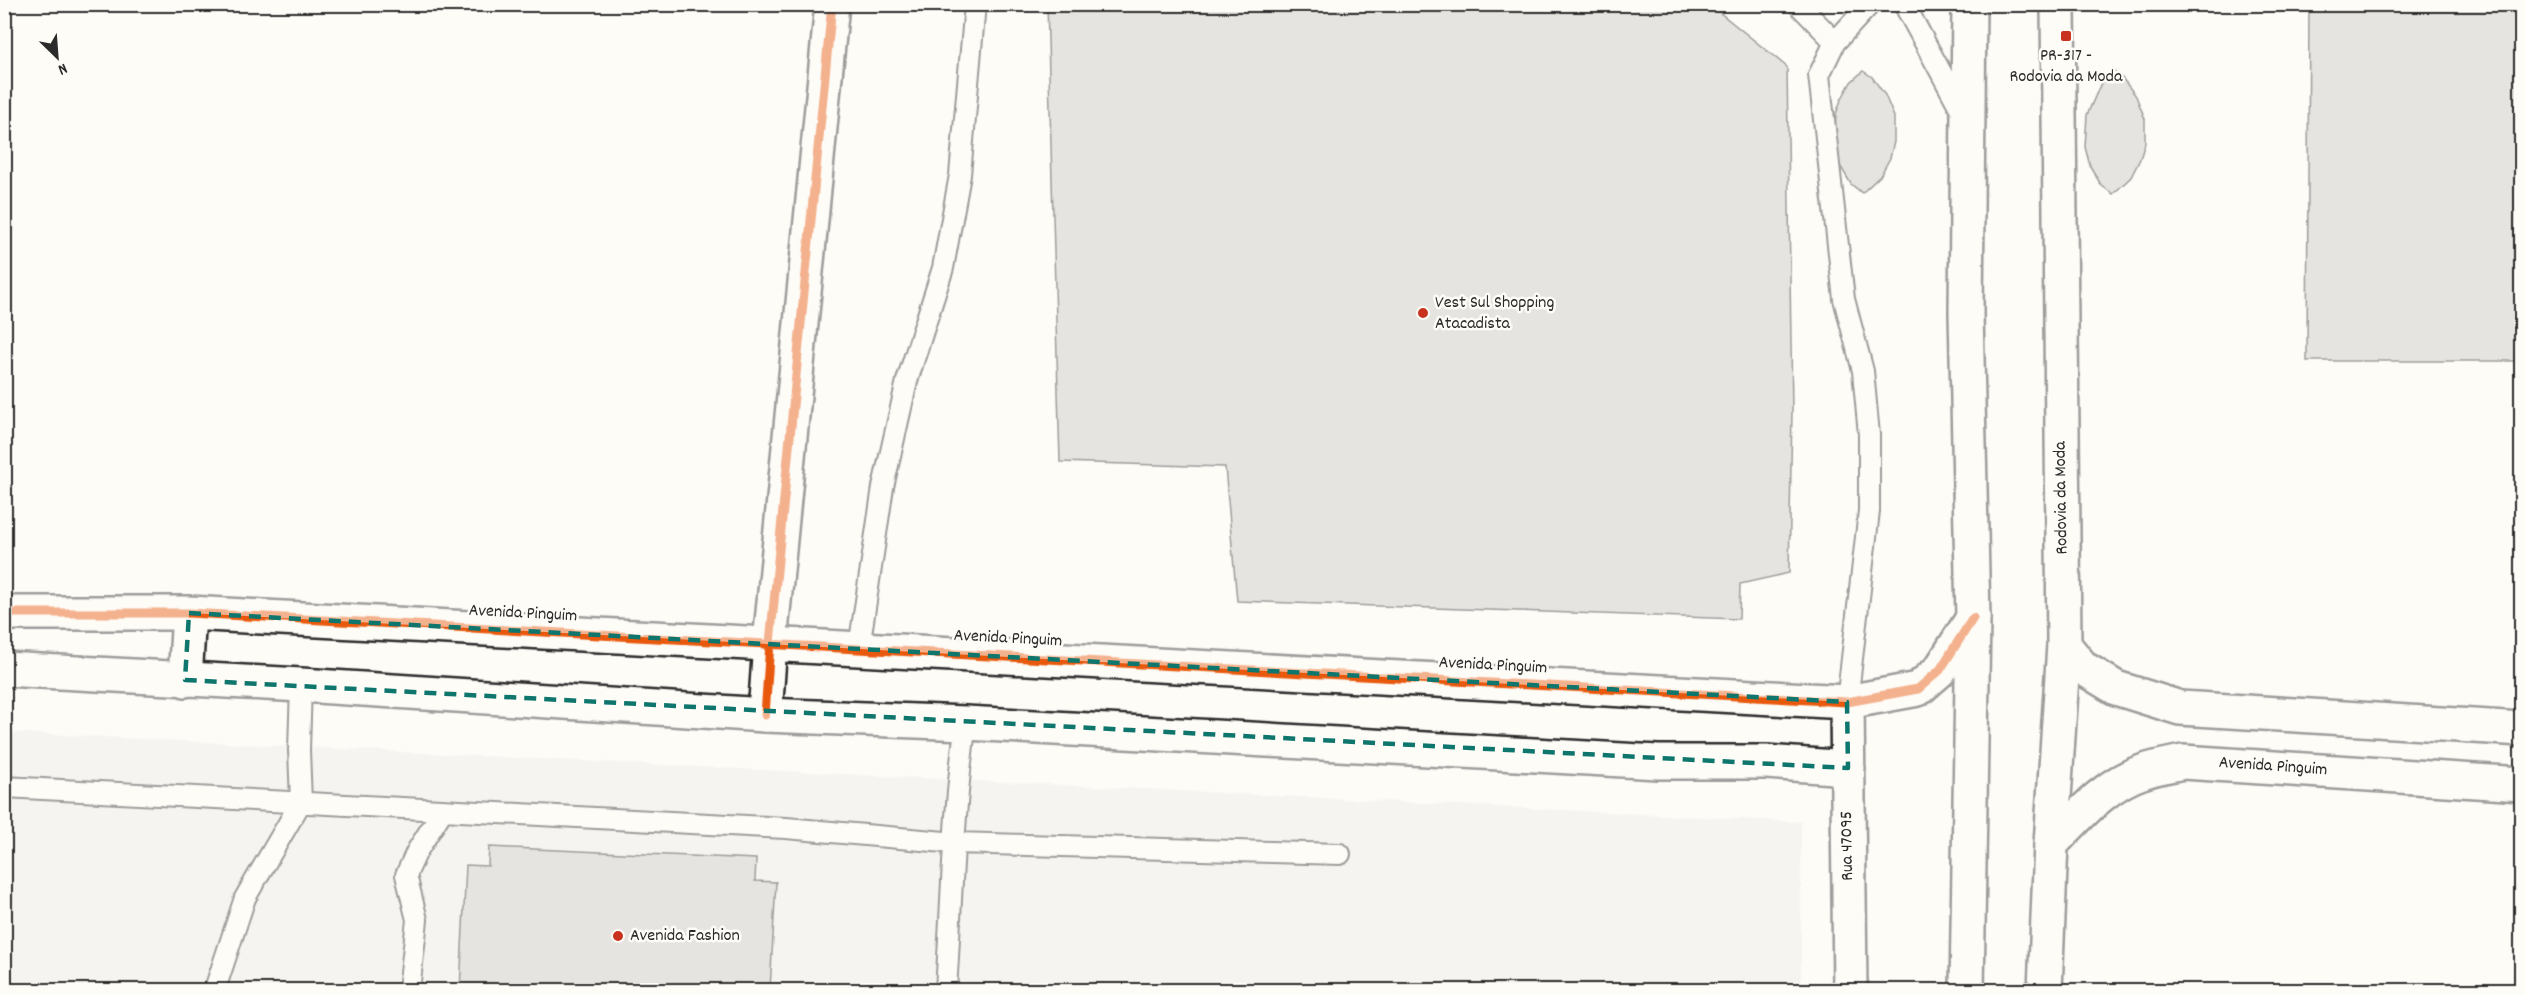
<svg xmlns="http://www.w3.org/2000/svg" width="2526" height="995" font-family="Dekko,sans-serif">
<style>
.built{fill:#edece8}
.building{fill:#c9c8c4;stroke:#2b2b2b;stroke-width:1.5}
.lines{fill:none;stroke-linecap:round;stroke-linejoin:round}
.service-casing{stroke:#2b2b2b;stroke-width:24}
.minor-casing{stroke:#2b2b2b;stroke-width:38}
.tertiary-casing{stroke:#2b2b2b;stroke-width:38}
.secondary-casing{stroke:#2b2b2b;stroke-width:38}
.trunk-casing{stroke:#2b2b2b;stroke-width:38}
.service{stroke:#fdfcf7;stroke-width:20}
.minor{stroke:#fdfcf7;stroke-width:33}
.tertiary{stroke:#fdfcf7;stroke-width:33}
.secondary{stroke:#fdfcf7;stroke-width:33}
.trunk{stroke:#fdfcf7;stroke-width:33}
.cycleway-casing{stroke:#fdfcf7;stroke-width:13}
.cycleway{stroke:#e8590c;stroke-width:9}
.marked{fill:none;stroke:#0f766e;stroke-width:4.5;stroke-dasharray:12 8;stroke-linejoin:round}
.poi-dot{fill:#c8321e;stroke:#fdfcf7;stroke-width:2}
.labels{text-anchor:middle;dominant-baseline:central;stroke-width:5;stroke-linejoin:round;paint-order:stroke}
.poi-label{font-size:18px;fill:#2b2b2b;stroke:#fdfcf7;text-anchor:start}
.street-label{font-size:18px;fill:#2b2b2b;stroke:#fdfcf7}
</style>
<rect width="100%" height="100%" fill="#fdfcf7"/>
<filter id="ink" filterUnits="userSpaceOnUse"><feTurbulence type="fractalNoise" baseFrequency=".0167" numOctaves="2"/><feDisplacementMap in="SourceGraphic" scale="12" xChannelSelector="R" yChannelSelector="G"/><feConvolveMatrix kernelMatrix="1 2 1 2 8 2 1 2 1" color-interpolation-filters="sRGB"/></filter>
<g filter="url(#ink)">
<!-- built -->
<path class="built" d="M4,732L1801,822V990H5Z"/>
<!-- building -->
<path class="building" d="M1047,4H1709L1787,67L1792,411L1789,573L1740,584L1739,619L1237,601L1225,467L1060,462Z
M2309,4H2522V361H2307Z
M1863,71L1872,77L1885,95L1894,117V142L1890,158L1880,176L1862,193L1851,184L1839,164L1834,146L1836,114L1841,100L1851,82Z
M2114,72L2123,79L2136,96L2145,119V143L2140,159L2131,177L2113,194L2101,185L2090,166L2085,147L2087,115L2101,83Z
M489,847L756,859L755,881L776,882L770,990H460L466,865L488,866Z"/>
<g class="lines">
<defs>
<path id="service" d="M1798,4L1835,42
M1904,4L1964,115
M859,648L883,487L907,381L943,268L960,175L975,4
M1847,702L1869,511V435L1863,371L1844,299L1819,75L1835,42L1870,4
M4,787L786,828L956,843L1340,854
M219,990L216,986L245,898L301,802L299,750L301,685
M409,990L417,920L406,875L417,851L443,810
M946,990C952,901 953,811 966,723"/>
<path id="minor" d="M765,715L770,643L832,4"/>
<path id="tertiary" d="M4,613H189L1847,702L1918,689L1940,670L1973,618
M4,669L301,685L765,715L966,723L1658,762H1766L1848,768
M185,680L189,613
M1847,702L1850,990"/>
<path id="secondary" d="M2064,645L2083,668L2116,688L2180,708L2522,729
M2051,844C2078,817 2105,784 2142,772C2155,767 2169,765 2183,762L2522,784"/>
<path id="trunk" d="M1967,990L1973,618L1966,313L1969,4
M2045,990L2051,844L2064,645L2058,4"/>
</defs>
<!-- service casing -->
<use href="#service" class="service-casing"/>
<!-- minor casing -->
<use href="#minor" class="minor-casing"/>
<!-- tertiary casing -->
<use href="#tertiary" class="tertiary-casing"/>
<!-- secondary casing -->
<use href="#secondary" class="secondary-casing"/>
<!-- trunk casing -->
<use href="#trunk" class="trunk-casing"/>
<!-- service -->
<use href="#service" class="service"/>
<!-- minor -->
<use href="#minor" class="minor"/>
<!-- tertiary -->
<use href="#tertiary" class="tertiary"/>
<!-- secondary -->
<use href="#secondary" class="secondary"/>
<!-- trunk -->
<use href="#trunk" class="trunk"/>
<defs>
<path id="cycleway" d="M4,613H189L1847,702L1918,689L1940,670L1973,618
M765,715L770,643L832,4"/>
</defs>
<!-- cycleway casing -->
<use href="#cycleway" class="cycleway-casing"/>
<!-- cycleway -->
<use href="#cycleway" class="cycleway"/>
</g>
</g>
<!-- marked area -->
<path d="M0 0H2526V995H0ZM189,613L1847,702L1848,768L185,680Z" fill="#fdfcf7" fill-opacity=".55" fill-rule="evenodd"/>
<path class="marked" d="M189,613L1847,702L1848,768L185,680Z"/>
<!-- markers -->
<g class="poi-dot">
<rect x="2060" y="30" width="12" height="12" rx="3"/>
<circle cx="1423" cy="313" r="6"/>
<circle cx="618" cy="936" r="6"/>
</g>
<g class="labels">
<!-- poi labels -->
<g class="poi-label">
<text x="2066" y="56" text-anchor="middle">PR-317 -<tspan x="2066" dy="21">Rodovia da Moda</tspan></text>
<text x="1435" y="303">Vest Sul Shopping<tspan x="1435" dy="21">Atacadista</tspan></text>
<text x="630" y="936">Avenida Fashion</text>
</g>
<!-- street labels -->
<g class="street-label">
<text transform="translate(2062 498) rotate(-91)">Rodovia da Moda</text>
<text transform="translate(523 614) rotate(3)">Avenida Pinguim</text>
<text transform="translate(1008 639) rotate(3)">Avenida Pinguim</text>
<text transform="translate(1493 666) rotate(3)">Avenida Pinguim</text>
<text transform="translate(2273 767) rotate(4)">Avenida Pinguim</text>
<text transform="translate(1848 846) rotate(-91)">Rua 47095</text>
</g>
</g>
<!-- margin -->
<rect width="2526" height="995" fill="none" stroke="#fdfcf7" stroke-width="24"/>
<rect x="12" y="12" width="2502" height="971" fill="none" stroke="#2b2b2b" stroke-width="2" filter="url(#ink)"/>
<!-- north arrow -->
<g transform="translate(57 57) rotate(155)" stroke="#fdfcf7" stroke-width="4.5" paint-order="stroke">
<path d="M0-4.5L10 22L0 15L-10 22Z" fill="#2b2b2b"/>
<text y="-9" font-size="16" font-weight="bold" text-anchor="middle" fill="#2b2b2b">N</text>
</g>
</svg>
